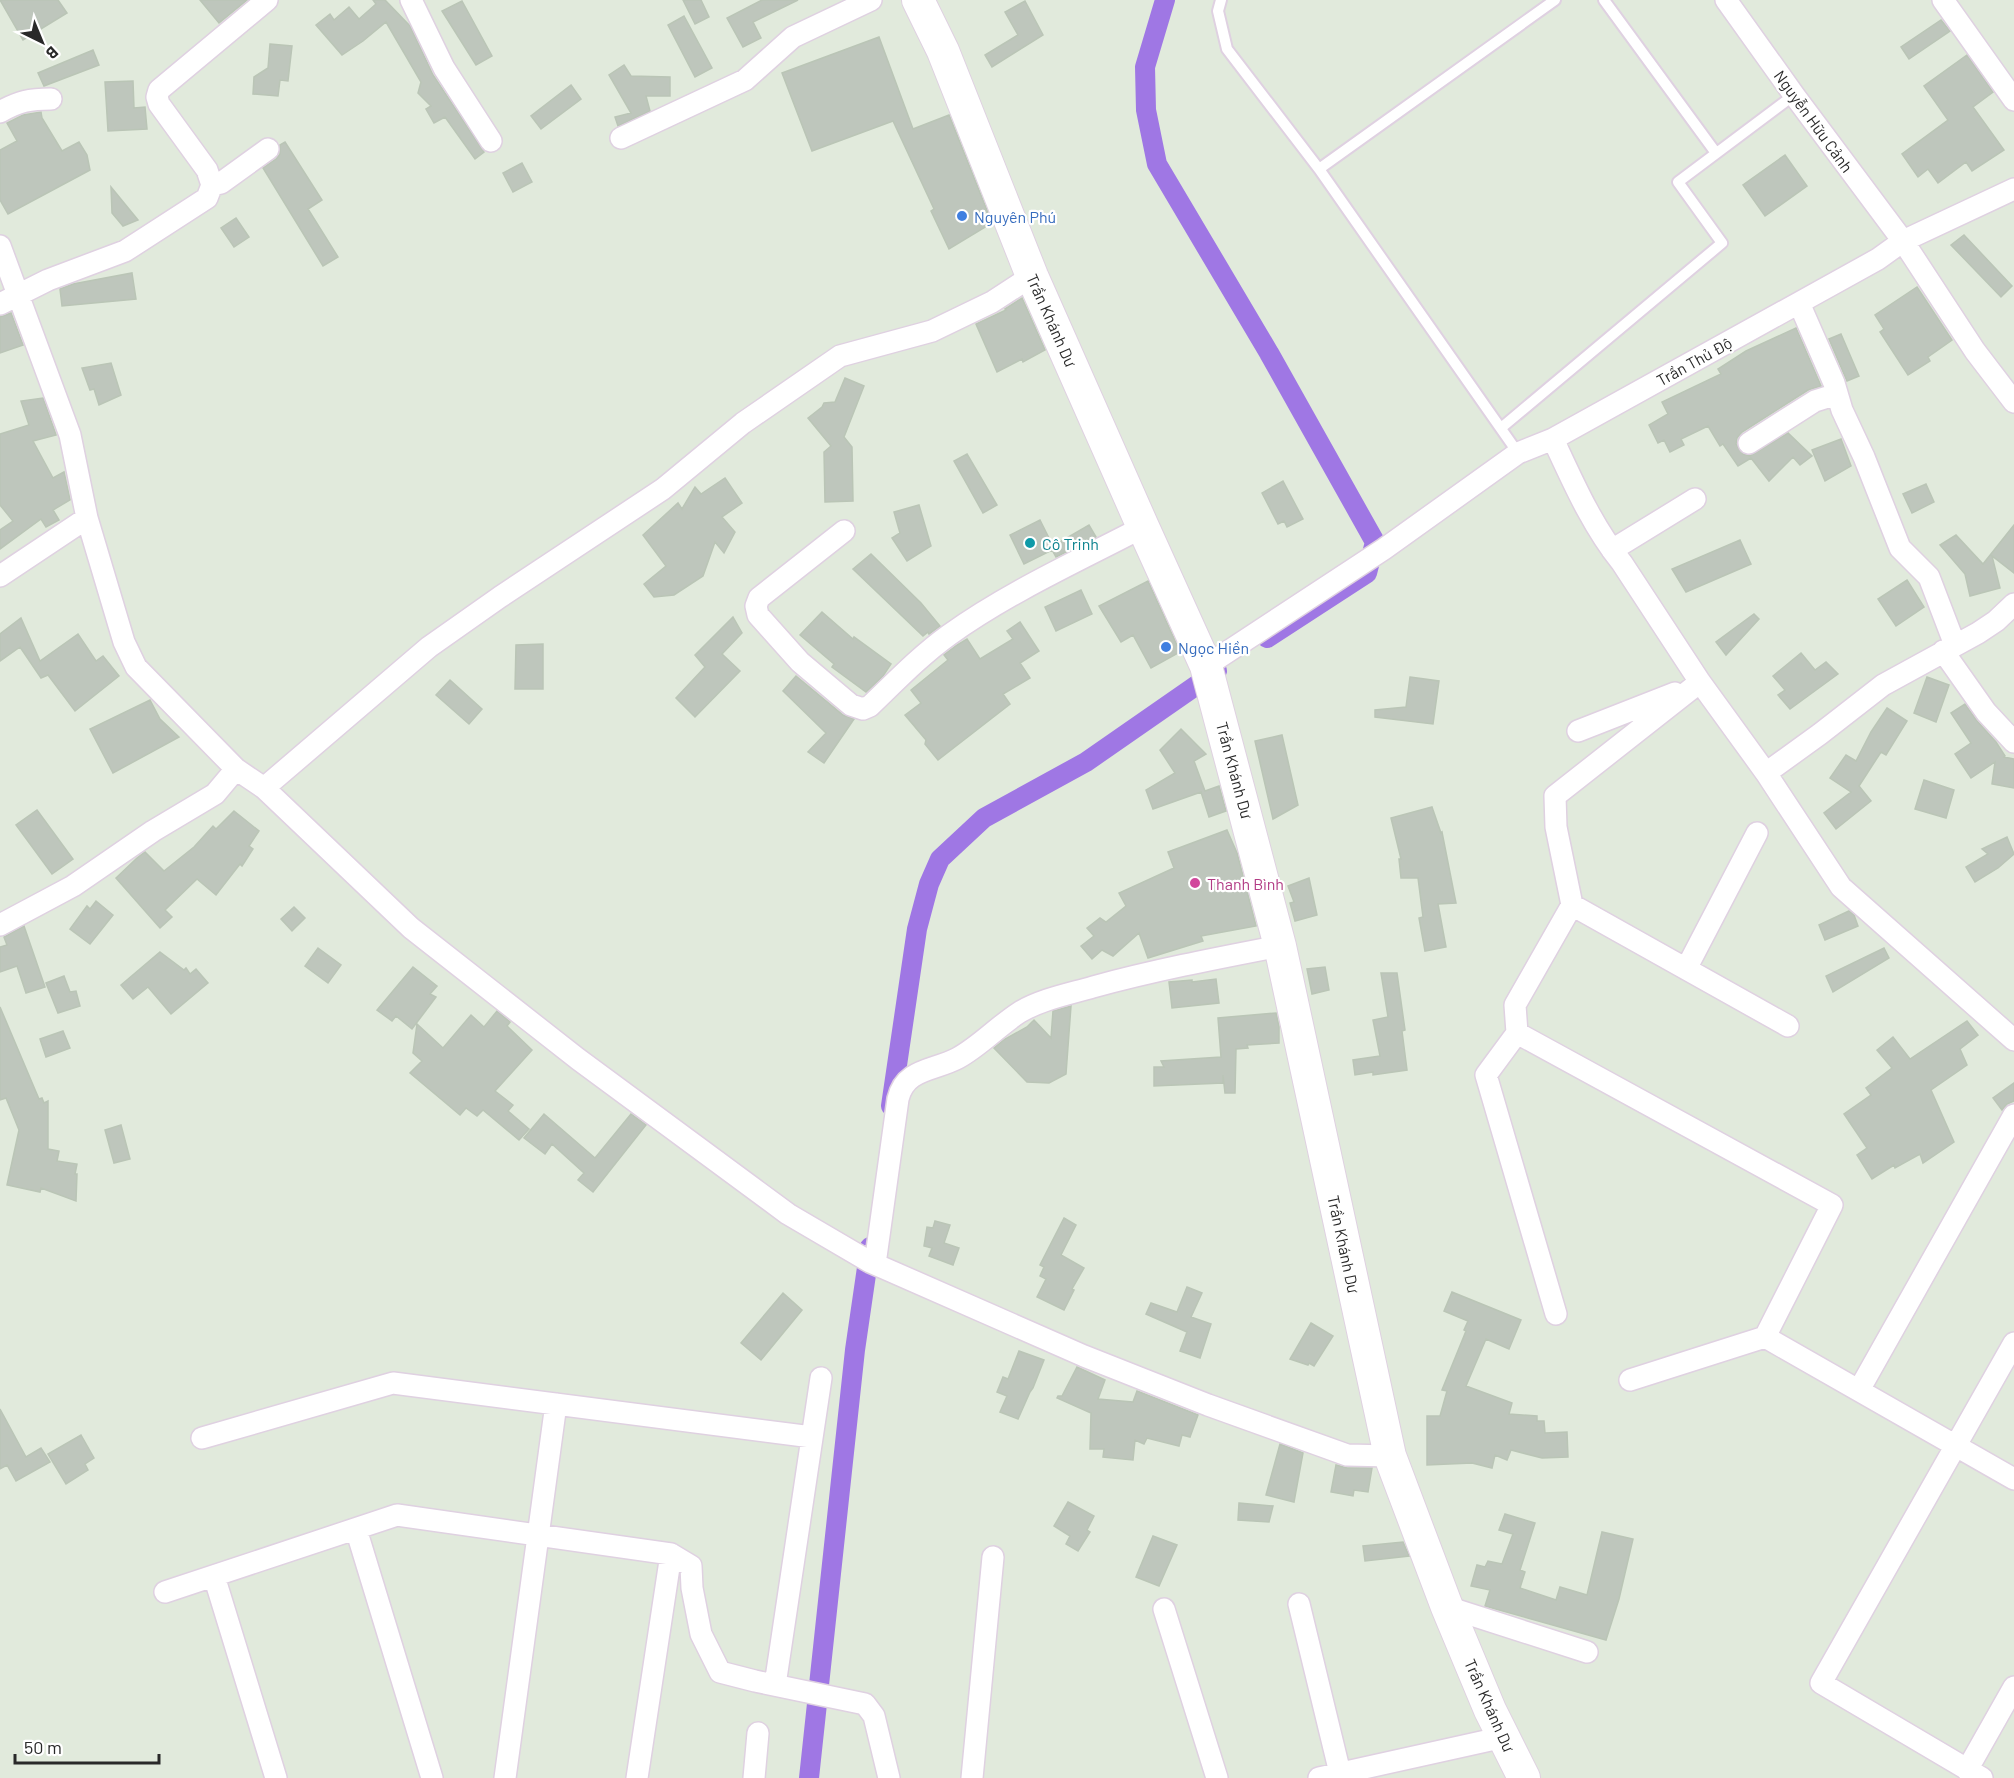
<svg xmlns="http://www.w3.org/2000/svg" width="2014" height="1778" font-family="Barlow,sans-serif">
<style>
.lines{fill:none;stroke-linecap:round;stroke-linejoin:round}
.canal{stroke:#9f77e4;stroke-width:20}
.building{fill:#bec6bc;stroke:#bac5b6;stroke-width:1.5}
.lane-casing{stroke:#dfd1e1;stroke-width:14}
.street-casing{stroke:#dfd1e1;stroke-width:24}
.secondary-casing{stroke:#dfd1e1;stroke-width:34}
.lane{stroke:#fff;stroke-width:10}
.street{stroke:#fff;stroke-width:21}
.secondary{stroke:#fff;stroke-width:32}
.shop-dot{fill:#3f7fe0;stroke:#fff;stroke-width:2}
.culture-dot{fill:#0f9aa8;stroke:#fff;stroke-width:2}
.hotel-dot{fill:#d1479c;stroke:#fff;stroke-width:2}
.labels{text-anchor:middle;dominant-baseline:central;stroke-width:4.5;stroke-linejoin:round;paint-order:stroke}
.street-label{font-size:16px;fill:#292929;stroke:#fff}
.shop-label{font-size:16px;fill:#366cbe;stroke:#fff;text-anchor:start}
.culture-label{font-size:16px;fill:#0d838f;stroke:#fff;text-anchor:start}
.hotel-label{font-size:16px;fill:#b23c85;stroke:#fff;text-anchor:start}
</style>
<rect width="100%" height="100%" fill="#e1eadc"/>
<g class="lines">
<!-- canal -->
<path class="canal" d="M1165,0L1145,67L1146,110L1157,164L1269,353L1375,542L1367,573L1267,638
M891,1106L917,929L929,884L940,859L984,818L1086,762L1217,671
M809,1778L855,1350L870,1247"/>
</g>
<!-- building -->
<path class="building" d="M0,0H58L67,13L23,40Z
M200,0H247L219,23Z
M373,0H385L410,26L433,75L484,152L475,159L445,117L434,123L426,109L431,106L418,93L421,82L386,22L363,41L342,55L316,25L330,14L334,20L349,7L359,19L376,4Z
M683,0H701L709,17L695,24Z
M762,0H798L753,22L761,38L743,47L727,18Z
M462,1L492,56L476,65L442,11Z
M1025,1L1043,35L992,67L985,55L1018,35L1005,12Z
M684,16L712,68L695,77L668,25Z
M1941,20L1950,31L1909,59L1901,47Z
M879,37L913,129L949,115L992,223L949,249L931,211L934,209L893,121L812,151L782,73Z
M270,44L292,46L288,81L280,80L278,96L253,94L254,77L268,68Z
M93,50L99,65L44,86L38,73Z
M1967,55L1993,92L1973,107L2004,150L1972,171L1966,162L1938,183L1928,169L1918,177L1902,154L1948,120L1924,86Z
M624,65L631,76L670,77V96H646L650,111L618,126L615,117L631,113L609,75Z
M133,81L134,108L145,107L147,129L108,131L105,82Z
M571,85L581,99L541,129L531,116Z
M41,112L42,118L62,151L79,142L87,155L90,170L8,214L0,200V150L17,141L7,123L23,115Z
M285,142L322,200L308,209L338,257L323,266L263,168L276,159L280,154V145Z
M1785,155L1807,186L1765,216L1743,185Z
M522,163L532,182L513,192L503,173Z
M111,187L138,220L123,226L112,213Z
M236,218L249,237L234,247L221,228Z
M1964,235L2012,286L2001,297L1951,245Z
M132,273L136,299L62,306L60,289L73,284Z
M1917,287L1952,340L1928,357L1930,361L1908,375L1880,332L1884,329L1875,315Z
M1022,298L1045,350L1023,362L1022,359L997,372L976,324L1006,310L1005,309Z
M11,313L23,345L0,353V317Z
M1796,328L1821,386L1808,390L1742,432L1737,438L1736,444L1743,454L1750,456L1788,433L1812,456L1800,465L1793,457L1769,481L1751,458L1738,466L1723,444L1720,446L1708,426L1681,439L1684,445L1670,452L1664,440L1658,443L1649,425L1668,414L1662,402L1721,374L1718,369L1746,351Z
M1841,334L1859,376L1847,381L1829,339Z
M111,363L121,395L99,405L94,389L90,390L82,368Z
M845,378L864,386L844,437L852,447L853,501L825,502L824,452L831,446L808,418L822,407L824,403L835,402Z
M43,398L56,435L33,441L53,478L64,472L70,500L53,510L59,520L46,527L41,519L0,549V530L13,521L0,505V434L29,425L21,401Z
M1841,439L1851,466L1825,481L1812,450Z
M967,454L997,505L983,513L954,461Z
M725,478L742,503L722,517L735,532L724,553L715,542L703,576L674,595L654,597L644,584L666,566L643,535L678,503L682,509L695,487L701,494Z
M1283,481L1303,519L1287,527L1284,521L1278,524L1262,493Z
M1926,484L1934,502L1912,513L1903,494Z
M919,505L931,546L907,561L892,538L900,533L894,512Z
M1040,520L1053,546L1089,525L1096,537L1056,557L1052,550L1024,564L1010,535Z
M2014,525V573L1992,556L2000,588L1970,596L1965,574L1940,545L1956,535L1983,564Z
M1740,540L1751,564L1686,592L1672,569Z
M871,554L921,603L940,626L929,634L928,632L923,636L853,569Z
M1907,580L1924,607L1896,626L1878,599Z
M1148,581L1180,652L1151,668L1133,635L1121,642L1099,606Z
M1081,590L1092,614L1056,631L1045,607Z
M822,612L853,639L854,637L891,664L883,676L866,692L832,667L834,664L800,635Z
M1754,614L1759,619L1726,655L1716,642Z
M733,617L742,633L722,654L740,671L695,717L676,698L705,667L695,655Z
M21,618L40,661L78,634L96,661L103,656L119,676L75,711L48,675L41,678L20,647L0,661V634Z
M1020,622L1039,651L1020,663L1030,678L1003,694L1010,704L938,760L925,744L926,740L905,715L921,703L911,690L948,660L944,655L957,645L967,639L980,659L1013,639L1007,631Z
M543,644V689H515L516,645Z
M1801,653L1815,670L1826,662L1838,674L1790,709L1778,695L1785,690L1773,676Z
M796,676L843,715L854,719L824,763L808,752L826,733L783,691Z
M1410,677L1439,681L1433,724L1375,717V710L1406,707Z
M1927,677L1949,685L1936,722L1914,713Z
M450,680L482,709L469,724L436,695Z
M150,700L160,719L179,737L113,773L90,729Z
M1965,704L1977,721L1996,742L2005,756L2004,757L2014,759V788L1992,784L1995,762L1971,778L1955,754L1971,743L1951,713Z
M1887,708L1907,721L1886,755L1881,752L1859,786L1871,801L1836,829L1824,813L1851,792L1830,778L1846,755L1856,761L1871,732Z
M1181,729L1206,754L1194,761L1205,791L1219,786L1226,811L1209,817L1201,792L1153,809L1146,790L1175,773L1160,750Z
M1282,735L1298,805L1273,819L1255,741Z
M1924,780L1954,790L1946,818L1915,809Z
M1432,807L1441,833L1442,832L1456,903L1438,904L1446,947L1425,951L1419,918L1423,917L1418,878H1401L1399,859H1401L1391,818Z
M37,810L73,859L52,874L16,825Z
M234,811L259,831L249,846L253,849L242,866L240,864L216,895L197,879L165,910L172,917L160,928L116,878L137,858L145,852L164,871L194,847L213,826L216,829Z
M1227,830L1237,853L1256,926L1201,936L1203,941L1148,958L1139,933L1113,956L1102,950L1092,959L1081,946L1094,936L1087,928L1100,918L1106,922L1126,906L1119,893L1174,868L1168,852Z
M2007,837L2014,854L1998,868L1975,882L1966,867L1988,854L1982,849Z
M1309,878L1317,915L1295,921L1290,903L1294,902L1288,886Z
M96,901L113,915L90,944L70,929L87,906L90,909Z
M294,907L305,918L292,931L281,919Z
M1849,911L1854,915L1858,926L1825,940L1819,925Z
M24,926L45,987L26,993L17,966L0,972V947L7,945L4,937Z
M318,948L341,965L328,983L305,966Z
M1884,948L1889,958L1833,992L1826,976Z
M160,952L184,970L186,968L190,974L196,969L208,983L171,1014L148,987L133,999L121,985Z
M413,967L437,986L430,994L436,997L412,1029L396,1016L392,1021L377,1010Z
M1325,967L1329,990L1312,994L1307,969Z
M1381,973H1397L1405,1030L1402,1031L1407,1070L1373,1075V1072L1355,1075L1353,1060L1380,1056L1373,1020L1388,1017Z
M64,976L70,992L76,991L80,1006L58,1013L46,983Z
M1216,979L1219,1003L1172,1008L1169,982L1192,980V982Z
M1071,1006L1066,1074L1049,1083L1027,1082L994,1048L1005,1039L1027,1027L1034,1020L1051,1038L1053,1011Z
M0,1007L39,1099L42,1098L44,1103L48,1101V1149L59,1151L57,1161L77,1164L75,1174H77L76,1201L41,1188L40,1192L7,1185L19,1130L6,1098L0,1100Z
M497,1011L510,1022L507,1026L532,1050L495,1091L513,1105L508,1111L529,1129L519,1140L483,1110L477,1116L466,1108L460,1115L410,1073L422,1061L413,1053L417,1024L443,1048L471,1015L484,1027Z
M1276,1013L1279,1027V1043L1247,1045L1248,1048L1236,1049L1235,1093H1225L1223,1075V1083L1154,1086V1067H1164L1161,1061L1221,1057L1218,1018Z
M1967,1021L1978,1035L1960,1049L1967,1065L1931,1090L1954,1142L1923,1163L1920,1154L1895,1168L1894,1165L1872,1179L1857,1155L1867,1148L1844,1114L1871,1095L1866,1088L1892,1068L1877,1050L1893,1037L1910,1059Z
M63,1031L70,1048L46,1057L40,1039Z
M2014,1083V1101L2007,1104L2002,1110L1993,1098Z
M544,1114L595,1158L631,1114L646,1125L593,1192L578,1180L584,1173L552,1144L545,1154L524,1138Z
M121,1125L130,1159L114,1163L105,1130Z
M1064,1218L1076,1225L1061,1255L1084,1268L1072,1289L1074,1290L1064,1310L1037,1297L1046,1279L1040,1276L1044,1267L1040,1265Z
M935,1221L950,1225L944,1243L959,1248L953,1265L929,1256L932,1248L924,1246L927,1227L933,1228Z
M1187,1287L1202,1293L1191,1317L1211,1324L1200,1358L1180,1351L1187,1332L1146,1314L1151,1303L1177,1312Z
M1452,1292L1521,1320L1509,1349L1486,1339L1466,1386L1512,1403L1509,1414L1537,1416V1421H1544L1545,1433L1567,1432L1568,1457L1542,1458L1511,1450L1507,1460L1495,1455L1492,1468L1472,1463L1427,1465V1416H1440L1447,1391L1442,1390L1466,1331L1464,1330L1468,1321L1444,1311Z
M783,1293L802,1310L761,1360L741,1343Z
M1311,1323L1333,1336L1314,1366L1309,1363L1308,1365L1290,1359Z
M1019,1351L1044,1360L1033,1388L1030,1392L1018,1419L1000,1412L1007,1396L997,1392L1003,1377L1008,1379Z
M1077,1367L1105,1380L1098,1399L1133,1402L1137,1391L1198,1415L1190,1437L1182,1435L1179,1446L1147,1438L1144,1444L1135,1440L1133,1460L1103,1457L1104,1449H1090L1091,1413L1057,1398L1058,1396H1062Z
M0,1409L26,1457L41,1448L50,1462L16,1481L7,1465L0,1469Z
M81,1435L94,1458L85,1464L88,1470L66,1484L48,1454Z
M1280,1444L1303,1453L1294,1502L1266,1495Z
M1336,1465L1347,1468H1372L1368,1492L1354,1490L1353,1496L1331,1492Z
M1068,1502L1094,1516L1087,1530L1090,1532L1078,1551L1066,1544L1070,1536L1054,1526Z
M1239,1503L1273,1506L1269,1522L1238,1520Z
M1505,1514L1535,1523L1520,1570L1525,1572L1520,1588L1556,1600L1560,1587L1587,1595L1602,1532L1633,1539L1619,1599L1606,1640L1485,1606L1490,1590L1471,1586L1477,1565L1485,1567L1488,1561L1502,1564L1513,1534L1499,1530Z
M1153,1536L1177,1545L1159,1586L1136,1577Z
M1403,1542L1409,1556L1365,1561L1363,1546Z"/>
<g class="lines">
<defs>
<path id="lane" d="M1221,0L1218,11L1227,49L1319,169L1518,453
M1604,0L1716,153
M1319,169L1555,0
M1501,428L1722,243L1678,182L1794,95"/>
<path id="street" d="M411,0L444,68L491,141
M1726,0L1794,95L1903,241L1975,351L2014,402
M1943,0L2014,100
M0,112C19,101 30,99 51,99
M621,138L745,80L793,37L871,0
M212,185L221,183L268,149
M0,246L70,435L87,518L124,642L136,667L236,769L264,788L411,928L578,1059L788,1214L870,1262L1084,1356L1208,1405L1347,1455L1390,1456
M1799,303L1834,383L1842,410L1864,457L1900,548L1929,577L1955,645
M0,304L48,280L125,251L207,198L212,185L207,170L159,104L157,97L159,90L267,0
M1553,439C1573,482 1592,526 1622,563L1700,682L1766,773L1841,887L2014,1040
M1749,443L1815,401L1837,394
M844,531L759,598L756,606L758,615L800,662L851,705L863,709L870,706C896,681 920,656 949,635C1009,592 1078,561 1143,527
M1612,550L1695,499
M0,576L87,518
M1943,651L1986,712L2014,742
M1206,666L1384,549L1518,453L1553,439L1878,259L1903,241L2014,189
M1578,731L1675,693
M1766,773L1820,734L1883,685L1978,633L1996,621L2014,604
M264,788L429,647L500,597L663,489L743,423L840,356L932,331L992,302L1032,276
M1572,905L1556,827L1555,796L1700,682
M0,925L73,886L153,831L215,794L236,769
M1686,969L1757,833
M1788,1026L1572,905L1515,1005L1517,1033L1832,1205L1765,1337L2014,1479
M1517,1033L1486,1075L1556,1314
M875,1264L898,1099C905,1068 934,1071 958,1058C980,1046 998,1026 1020,1012C1042,999 1069,994 1093,987C1155,970 1218,958 1280,946
M1630,1380L1765,1337
M1859,1390L2014,1115
M202,1438L393,1383L812,1437
M356,1529L432,1778
M214,1576L276,1778
M165,1592L397,1515L671,1554L691,1566L692,1588L701,1634L720,1672L755,1681L865,1704L874,1716L889,1778
M1299,1604L1340,1773
M1447,1607L1587,1652
M1164,1609L1217,1778
M775,1685L821,1378
M1967,1770L2014,1687
M505,1778L556,1404
M637,1778L671,1554
M754,1778L758,1733
M972,1778L993,1557
M1319,1778L1504,1737
M1982,1778L1821,1683L2014,1343"/>
<path id="secondary" d="M918,0L943,51L1032,276L1143,527L1206,666L1280,946L1390,1456L1447,1607L1490,1710L1524,1778"/>
</defs>
<!-- lane casing -->
<use href="#lane" class="lane-casing"/>
<!-- street casing -->
<use href="#street" class="street-casing"/>
<!-- secondary casing -->
<use href="#secondary" class="secondary-casing"/>
<!-- lane -->
<use href="#lane" class="lane"/>
<!-- street -->
<use href="#street" class="street"/>
<!-- secondary -->
<use href="#secondary" class="secondary"/>
</g>
<!-- markers -->
<g class="shop-dot">
<circle cx="962" cy="216" r="6"/>
<circle cx="1166" cy="647" r="6"/>
</g>
<circle class="culture-dot" cx="1030" cy="543" r="6"/>
<circle class="hotel-dot" cx="1195" cy="883" r="6"/>
<g class="labels">
<!-- street labels -->
<g class="street-label">
<text transform="translate(1814 121) rotate(54)">Nguyễn Hữu Cảnh</text>
<text transform="translate(1052 320) rotate(66)">Trần Khánh Dư</text>
<text transform="translate(1694 361) rotate(-29)">Trần Thủ Độ</text>
<text transform="translate(1235 770) rotate(75)">Trần Khánh Dư</text>
<text transform="translate(1344 1244) rotate(78)">Trần Khánh Dư</text>
<text transform="translate(1490 1705) rotate(66)">Trần Khánh Dư</text>
</g>
<!-- shop labels -->
<g class="shop-label">
<text x="974" y="216">Nguyên Phú</text>
<text x="1178" y="647">Ngọc Hiền</text>
</g>
<!-- culture labels -->
<g class="culture-label">
<text x="1042" y="543">Cô Trinh</text>
</g>
<!-- hotel labels -->
<g class="hotel-label">
<text x="1207" y="883">Thanh Bình</text>
</g>
</g>
<!-- north arrow -->
<g transform="translate(42 42) rotate(137)" stroke="#ffffff" stroke-width="4.5" paint-order="stroke">
<path d="M0-4.5L10 22L0 15L-10 22Z" fill="#292929"/>
<text y="-9" font-size="16" font-weight="bold" text-anchor="middle" fill="#292929">B</text>
</g>
<!-- scale -->
<path d="M15 1754v9h144v-9" fill="none" stroke="#292929" stroke-width="3"/>
<text x="24" y="1754" font-size="18" fill="#292929" stroke="#ffffff" stroke-width="4.5" paint-order="stroke">50 m</text>
</svg>
